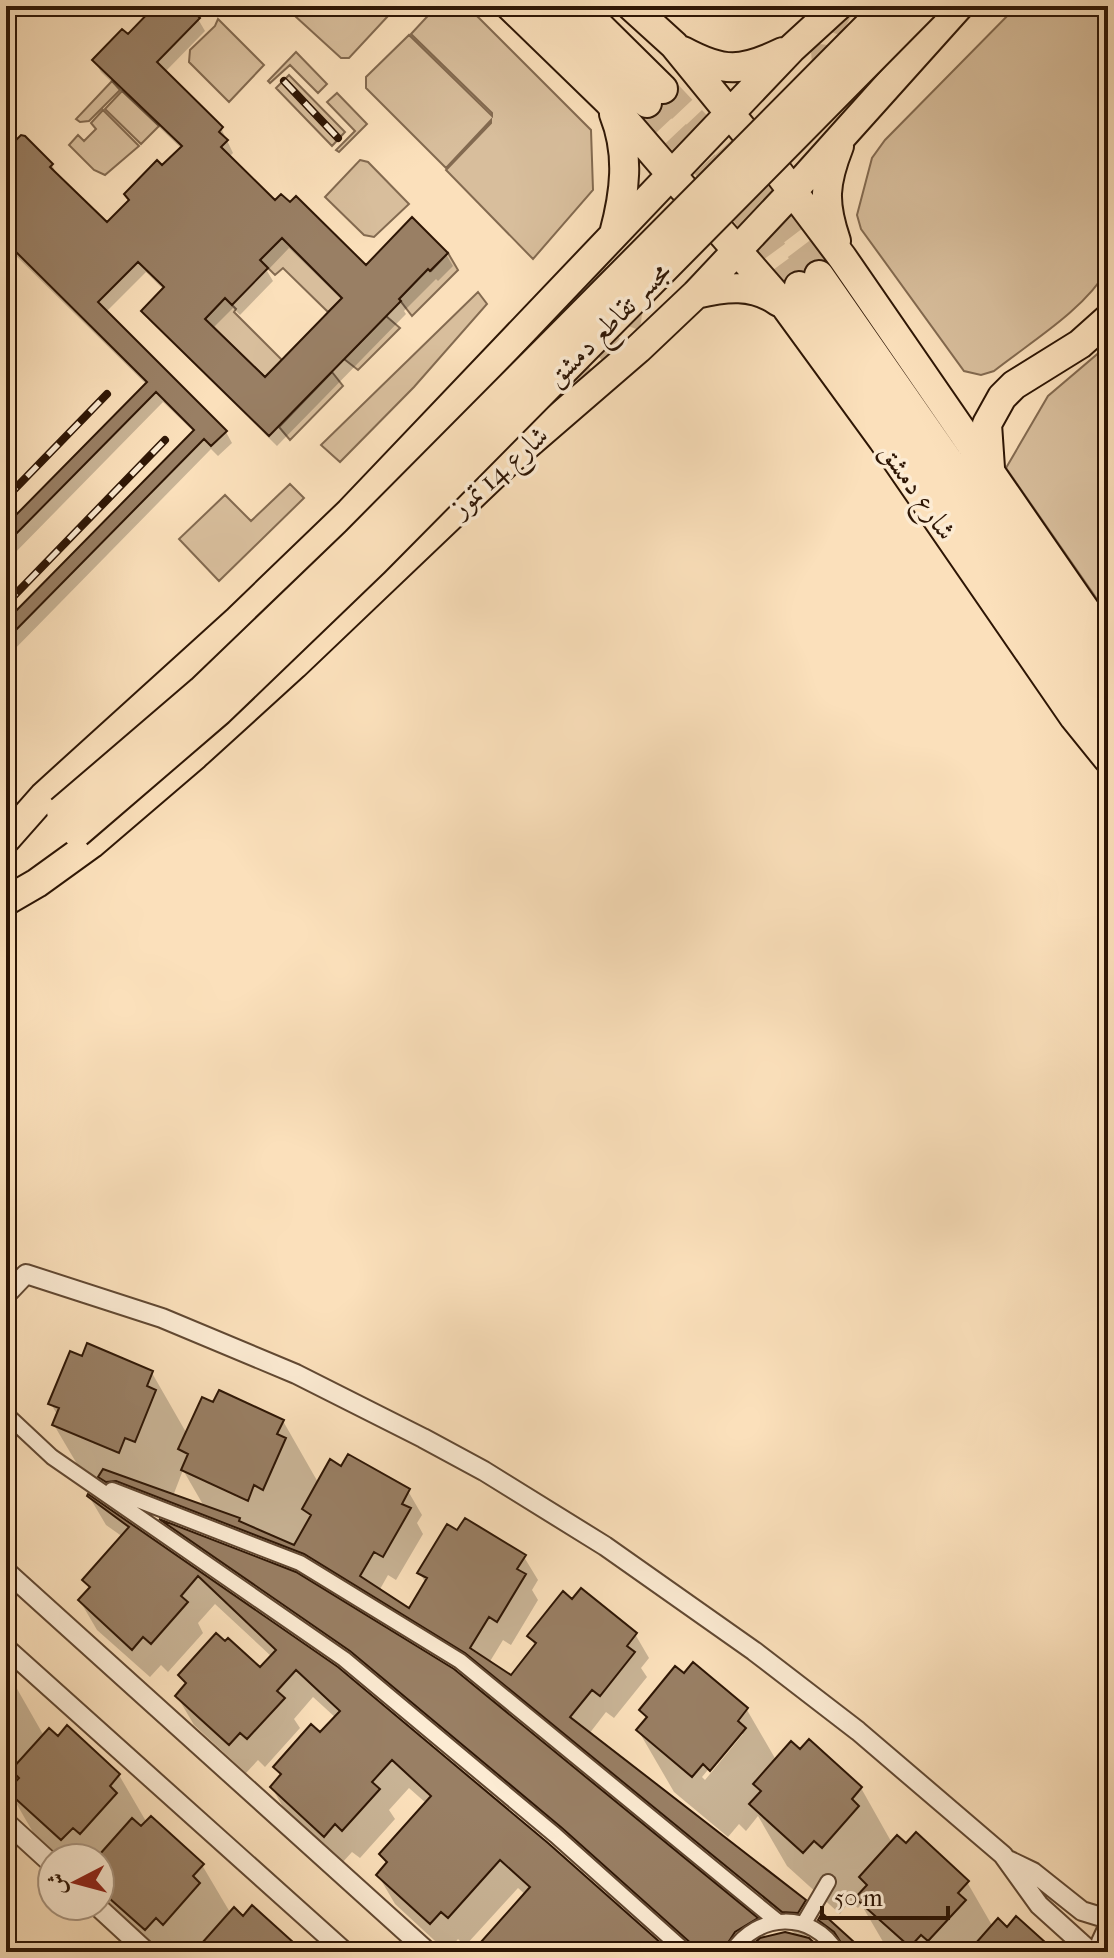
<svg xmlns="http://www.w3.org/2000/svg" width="1114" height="1958" font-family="'IM FELL French Canon',Amiri,serif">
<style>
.green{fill:#d8be9c;stroke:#836a50;stroke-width:2}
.shadow{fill:#0003;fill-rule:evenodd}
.building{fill:#997f64;stroke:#2e1605;stroke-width:2;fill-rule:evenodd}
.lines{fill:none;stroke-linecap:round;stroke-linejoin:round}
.primary-tunnel{stroke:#d2b897;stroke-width:28;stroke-dasharray:28 14;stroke-linecap:butt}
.pedestrian-casing{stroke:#614832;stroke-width:18}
.minor-casing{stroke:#614832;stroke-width:22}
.primary-casing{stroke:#2e1605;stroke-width:32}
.pedestrian{stroke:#fcebd3;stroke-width:14}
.minor{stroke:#fcebd3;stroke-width:18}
.primary{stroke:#fbe0bb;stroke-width:28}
.rail-casing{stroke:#2e1605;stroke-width:8}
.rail{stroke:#fcebd3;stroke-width:5;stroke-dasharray:15;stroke-linecap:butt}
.primary-bridge-casing{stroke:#2e1605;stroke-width:32;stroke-linecap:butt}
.primary-bridge{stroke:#fbe0bb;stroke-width:28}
.labels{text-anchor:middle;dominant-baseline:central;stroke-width:7;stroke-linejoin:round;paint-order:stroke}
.street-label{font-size:28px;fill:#2e1605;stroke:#fcebd3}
</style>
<rect width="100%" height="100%" fill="#fbe0bb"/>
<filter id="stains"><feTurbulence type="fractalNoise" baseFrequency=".0025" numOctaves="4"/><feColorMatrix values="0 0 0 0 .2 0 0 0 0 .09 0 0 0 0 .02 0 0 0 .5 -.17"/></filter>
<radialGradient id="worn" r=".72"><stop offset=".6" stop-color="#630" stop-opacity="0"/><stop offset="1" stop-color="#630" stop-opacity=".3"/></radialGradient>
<!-- green -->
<path class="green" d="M284,6H377L388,16L349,58H341Z
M437,6H467L591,130L593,190L533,259L446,170L491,123V120L446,168L366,88V77L409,35L492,116V113L411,34Z
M1017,6H1108V269C1083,311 1032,341 994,371L981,375L964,371L861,229L857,215L872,158L885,140Z
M218,19L264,65L229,102L189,62L190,50L215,26Z
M296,52L327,84L318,93L290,65L270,83L268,81Z
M289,75L345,132L332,146L276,88Z
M112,81L120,90L89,121L80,122L76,119Z
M122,91L159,126L141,144L105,109Z
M337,93L367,124L339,152L336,150L355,131L327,102Z
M103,110L139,146L105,175L94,170L69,145L78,135L84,141L96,129L91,123Z
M360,160L368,162L409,204L374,237L364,235L325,197Z
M282,238L342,298L328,312L283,268L275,275L260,260Z
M448,253L458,270L412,316L399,299L428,269L431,271Z
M478,292L487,304L414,387L340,462L321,445Z
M225,298L236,309L234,312L282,360L265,377L205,319Z
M386,316L400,328L358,370L344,359Z
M1108,345V615L1006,468L1048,396Z
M332,372L343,386L290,440L279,427Z
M290,484L304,498L219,581L179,539L225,495L251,521Z"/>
<!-- shadow -->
<path class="shadow" d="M155,6H185L198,19L205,31L165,72L221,128L233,153L229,157L275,203L366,268L446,254L453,266L438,281L436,279L404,311L406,314L277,446L151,322L144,311L164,290L146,272L105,313L226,432L232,443L218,456L211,449L6,658V624L194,432L163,402L6,562V528L147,385L6,246V153L52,165L59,178L107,225L182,149L101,72L94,60L128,37ZM289,248L342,300L265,380L212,329L233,308L240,315L273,281L267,271Z
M152,1373L187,1434L283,1421L319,1484L341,1468L408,1491L422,1515L417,1523L423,1534L396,1580L388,1575L379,1591L409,1611L426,1584L420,1573L524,1557L538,1580L532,1590L538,1600L511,1645L503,1640L489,1663L511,1677L535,1646L530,1636L573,1602L635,1634L649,1658L641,1668L647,1677L614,1718L606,1712L589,1734L804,1901L818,1925L812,1936H804L821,1952H688L369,1680L178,1548L164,1523L295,1574L453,1671L756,1919L767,1939L800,1938L481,1676L319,1577L90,1486L54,1425L58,1416L51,1404ZM183,1470L205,1508L173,1496Z
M90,1498L337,1669L668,1952H481L526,1895L518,1888L465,1946L458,1939L447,1952L395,1904L378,1875L387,1865L381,1855L427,1804L409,1788L389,1810L395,1819L360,1858L352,1852L341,1864L289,1817L272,1788L281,1777L276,1767L321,1735L336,1718L313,1697L294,1719L300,1728L265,1767L258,1760L246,1773L194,1725L177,1696L187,1685L181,1675L260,1670L272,1657L215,1604L198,1623L203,1633L168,1672L161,1665L150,1677L97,1630L80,1601L90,1590L84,1580L123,1537L106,1525Z
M694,1665L747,1710L776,1760L800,1752L809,1742L861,1788L892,1843L906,1846L967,1882L993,1927L1007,1930L1053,1952H889L861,1904L858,1908L850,1901L840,1914L787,1866L758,1816L746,1831L739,1824L728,1837L674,1792L638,1730L647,1720L641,1710L685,1676ZM740,1731L743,1734L705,1780L702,1777Z
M6,1675L12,1680L44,1736L119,1775L147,1823L202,1865L231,1914L243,1918L301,1952H139L128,1943L101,1896L100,1898V1858H52L45,1853L12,1796L9,1800L6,1797Z
M820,1920L862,1952H841L837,1949Z"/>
<!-- building -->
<path class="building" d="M155,6H188L200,18L157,62L223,127L219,132L228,140L221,147L275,200L281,194L290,202L296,196L366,265L412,217L448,253L430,271L428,269L399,299L401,301L269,436L141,311L164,287L138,262L98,302L227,431L211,446L204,439L6,640V621L194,430L156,392L6,544V525L147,382L6,242V150L21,135L25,136L53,164L50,167L107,222L129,200L124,194L157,160L162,165L182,146L92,60L122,29L128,34ZM282,238L342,298L265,377L205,319L225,298L232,305L268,268L260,260Z
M87,1343L153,1371L147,1386L156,1390L135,1442L125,1438L119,1453L52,1425L59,1408L48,1404L70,1351L82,1356Z
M219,1390L284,1420L277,1434L286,1438L263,1490L254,1485L248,1501L181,1470L188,1454L178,1449L202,1397L213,1402Z
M348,1454L410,1489L402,1504L411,1508L383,1557L374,1552L360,1576L409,1608L427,1578L417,1573L447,1524L457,1530L465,1518L526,1555L517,1569L526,1574L497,1622L489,1617L470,1648L511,1675L536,1643L527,1636L563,1591L572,1599L581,1588L637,1633L627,1646L635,1652L600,1696L592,1690L570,1717L806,1900L798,1913L782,1912L465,1653L304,1554L116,1481L106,1482L98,1477L103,1469L240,1518L239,1521L294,1545L311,1515L302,1509L330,1459L341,1466Z
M88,1494L338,1667L548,1843L671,1952H601L592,1944L585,1952H472L530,1887L500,1860L448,1918L441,1912L430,1924L376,1875L387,1862L379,1854L431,1796L392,1760L372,1782L380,1789L342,1831L335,1824L324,1837L270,1787L281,1774L273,1767L311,1724L320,1732L340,1711L296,1670L277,1691L285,1698L247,1739L240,1733L229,1745L175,1696L186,1683L178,1675L216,1633L225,1641L228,1638L260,1667L276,1650L198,1576L181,1596L188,1602L151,1644L143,1637L132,1650L78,1600L90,1587L82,1580L129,1527L87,1496Z
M159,1519L296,1572L454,1669L758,1918L735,1932L722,1952H696L693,1945L562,1828L350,1651Z
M693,1662L748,1708L738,1721L746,1728L710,1771L703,1764L692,1777L636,1730L647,1717L639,1710L675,1666L684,1673Z
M67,1725L120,1774L110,1786L117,1793L80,1834L73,1828L61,1840L7,1791L19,1778L11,1770L49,1728L58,1736Z
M809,1739L862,1787L852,1799L859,1806L822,1848L814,1841L803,1853L749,1804L761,1791L753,1784L791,1741L800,1749Z
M151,1816L204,1864L193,1876L200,1883L163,1925L156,1918L145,1930L100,1890V1854L132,1818L141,1826Z
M916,1832L969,1881L958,1893L966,1900L928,1941L921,1935L910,1947L855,1898L867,1885L859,1877L897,1835L906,1843Z
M252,1905L304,1952H194L234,1907L243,1916Z
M822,1913L865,1952H847L834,1932L818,1920Z
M1016,1916L1056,1952H968L998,1918L1007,1927Z
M785,1932L809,1938L824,1952H745L760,1938Z"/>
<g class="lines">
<!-- primary-tunnel -->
<path class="primary-tunnel" d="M841,6C827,29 814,61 840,81C845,85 851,89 857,89C875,87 887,71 901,62
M663,89L740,171L819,275
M647,103L726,187L799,286
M542,419L624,329C636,307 618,276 591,281C578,283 569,294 559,303"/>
<defs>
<path id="pedestrian" d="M6,1414L52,1457L344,1659L555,1835L686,1952
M112,1490L300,1563L460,1661L777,1921
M804,1923L828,1882
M732,1952C757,1913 812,1910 837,1952"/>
<path id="minor" d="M6,1295L26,1274L162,1318L296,1374L423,1438L484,1471L605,1546L754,1651L858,1731L1003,1855L1039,1905L1091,1952
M6,1571L428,1952
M6,1648L345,1952
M6,1822L52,1864
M1008,1860L1033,1872L1082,1911L1108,1919
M97,1906L147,1952
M1100,1952L1101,1942L1108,1927"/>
<path id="primary" d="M510,6L609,102L683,188
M549,6L647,103
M579,6L663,89
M631,6L674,45L745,132
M683,51C724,73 741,72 783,52
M614,114C630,154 625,193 614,234
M778,172L842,257L1108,643
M720,231L786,307L883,440L1074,717L1108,759
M836,241C823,203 824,184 839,146
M819,275L1108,690
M799,286L1089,699L1108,737
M696,294C725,287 753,283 779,302
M990,468L987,424L1002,397L1014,385L1080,344L1108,319
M6,839L44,796L238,620L350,512L791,49L838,6
M6,901L37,883L91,844L195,755L294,665L506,463L638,349L696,294L792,192L959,6"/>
</defs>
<!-- pedestrian casing -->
<use href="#pedestrian" class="pedestrian-casing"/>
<!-- minor casing -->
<use href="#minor" class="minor-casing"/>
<!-- primary casing -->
<use href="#primary" class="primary-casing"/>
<!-- pedestrian -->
<use href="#pedestrian" class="pedestrian"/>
<!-- minor -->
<use href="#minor" class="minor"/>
<!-- primary -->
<use href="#primary" class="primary"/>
<defs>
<path id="rail" d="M284,81L338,138
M6,498L107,394
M6,604L165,440"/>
</defs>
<!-- rail casing -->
<use href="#rail" class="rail-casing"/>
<!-- rail -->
<use href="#rail" class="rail"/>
<defs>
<path id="primary-bridge" d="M61,811L201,691L356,542L888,6
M77,833L219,711L374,562L924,6"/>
</defs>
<!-- primary-bridge casing -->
<use href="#primary-bridge" class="primary-bridge-casing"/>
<!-- primary-bridge -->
<use href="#primary-bridge" class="primary-bridge"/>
</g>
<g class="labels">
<!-- street labels -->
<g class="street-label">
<text transform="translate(608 324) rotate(-45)">مجسر تقاطع دمشق</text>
<text transform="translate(499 471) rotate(-42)">شارع 14 تموز</text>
<text transform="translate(918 491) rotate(55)">شارع دمشق</text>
</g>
</g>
<!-- margin -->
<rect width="1114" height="1958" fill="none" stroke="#fbe0bb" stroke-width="32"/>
<rect x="8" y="8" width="1098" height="1942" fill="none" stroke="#2e1605" stroke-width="4"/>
<rect x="16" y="16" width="1082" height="1926" fill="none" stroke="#2e1605" stroke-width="2"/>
<!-- north arrow -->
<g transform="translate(76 1882) rotate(264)"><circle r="38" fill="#fcebd3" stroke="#aa9681" stroke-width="2"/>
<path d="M0-6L14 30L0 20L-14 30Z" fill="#8f2418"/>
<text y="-12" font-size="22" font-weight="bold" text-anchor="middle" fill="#2e1605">ش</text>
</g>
<!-- scale -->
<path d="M822 1906v12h126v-12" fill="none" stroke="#2e1605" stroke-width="4"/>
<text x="834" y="1906" font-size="24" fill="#2e1605" stroke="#fcebd3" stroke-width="6" paint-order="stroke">50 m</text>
<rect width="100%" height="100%" filter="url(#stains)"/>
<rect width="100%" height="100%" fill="url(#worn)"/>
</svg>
